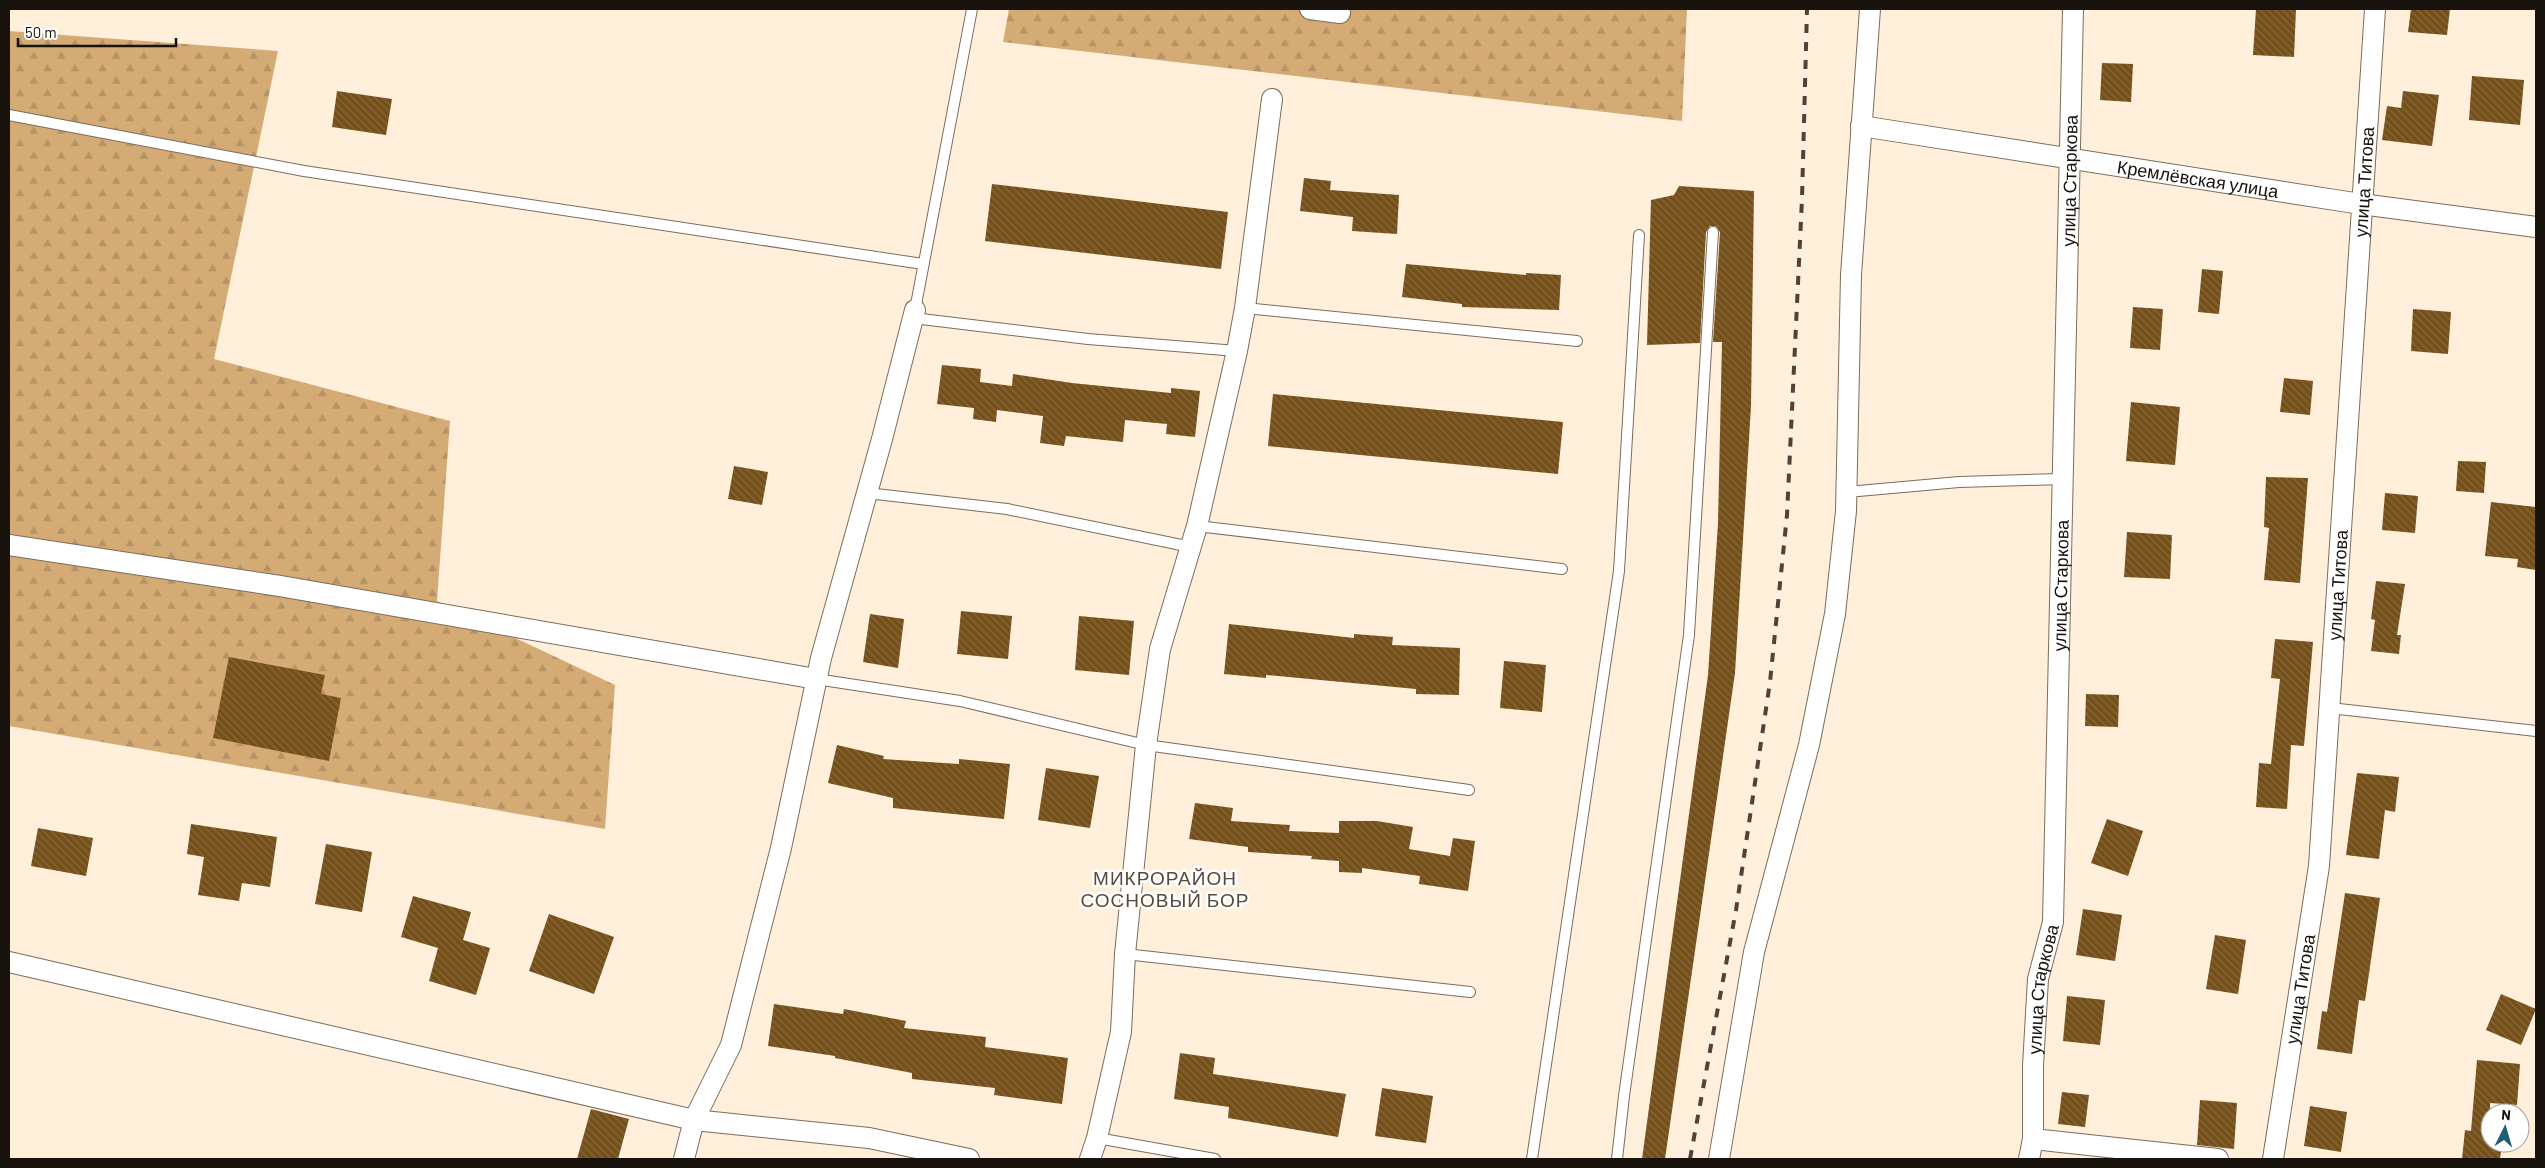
<svg xmlns="http://www.w3.org/2000/svg" width="2545" height="1168" font-family="Barlow,sans-serif">
<style>
.forest{fill:url(#forest-firs)}
.building{fill:url(#building-back-hatch)}
.lines{fill:none;stroke-linecap:round;stroke-linejoin:round}
.lane-casing{stroke:#7b6d5c;stroke-width:12}
.street-casing{stroke:#7b6d5c;stroke-width:22}
.lane{stroke:#fff;stroke-width:10}
.street{stroke:#fff;stroke-width:20}
.rail{stroke:#4c443b;stroke-width:4;stroke-dasharray:9 9;stroke-linecap:butt}
.labels{text-anchor:middle;dominant-baseline:central;stroke-width:5;stroke-linejoin:round;paint-order:stroke}
.street-label{font-size:18px;fill:#18130c;stroke:#fff}
.neighbourhood-label{font-size:19px;letter-spacing:1px;fill:#574a3a;stroke:#fff}
</style>
<defs>
<pattern id="forest-firs" width="22" height="20" patternUnits="userSpaceOnUse" patternTransform="scale(1.25)"><rect width="22" height="20" fill="#d5ab75"/><path d="M5 1l3.5 6h-7zM16 11l3.5 6h-7z" fill="#b69264"/></pattern>
<pattern id="building-back-hatch" width="6" height="6" patternUnits="userSpaceOnUse" patternTransform="scale(1.25)"><rect width="6" height="6" fill="#754f18"/><path d="M-1 5l2 2M0 0l6 6M5-1l2 2" fill="none" stroke="#866940"/></pattern>
</defs>
<rect width="100%" height="100%" fill="#ffefdb"/>
<!-- forest -->
<path class="forest" d="M1009,9H1687L1682,121L1003,42Z
M9,31L278,51L214,359L450,421L437,601L615,685L605,829L9,726Z"/>
<!-- building -->
<path class="building" d="M2256,9H2296L2294,57L2253,55Z
M2411,9H2450L2447,35L2408,32Z
M2102,63L2133,64L2131,102L2100,100Z
M2472,76L2524,80L2520,125L2469,120Z
M337,91L392,99L386,135L332,127Z
M2403,91L2439,95L2432,146L2382,140L2387,106L2401,108Z
M1304,178L1331,181L1330,190L1399,195L1397,234L1352,231L1353,217L1300,211Z
M992,184L1228,212L1221,269L985,241Z
M1679,186L1754,191L1751,406L1735,673L1665,1159H1642L1708,675L1718,523L1722,342H1713L1720,232L1716,226H1710L1706,232L1700,343L1647,345L1651,200L1674,195Z
M1406,264L1526,275V273L1561,275L1559,310L1462,307V304L1402,297Z
M2202,269L2223,271L2219,314L2198,312Z
M2133,307L2163,309L2160,350L2130,348Z
M2413,309L2451,312L2448,354L2411,351Z
M942,365L981,369L980,382L1012,386L1013,374L1072,383L1171,393V388L1200,391L1195,437L1166,434L1167,424L1125,420L1123,442L1066,436L1064,446L1040,443L1043,416L997,410L996,422L973,419L974,408L937,404Z
M2284,378L2313,381L2310,415L2280,412Z
M1273,394L1563,422L1558,474L1268,446Z
M2131,402L2180,407L2175,465L2126,461Z
M2458,461L2486,462L2484,493L2456,491Z
M734,466L768,472L762,505L728,499Z
M2266,477L2308,478L2300,583L2264,580L2269,528L2264,527Z
M2385,493L2418,496L2415,533L2382,530Z
M2491,502L2536,507V570L2517,567L2518,559L2485,556Z
M2127,532L2172,535L2170,579L2124,577Z
M2376,581L2405,584L2397,635H2401L2399,654L2371,651L2375,620L2371,619Z
M961,611L1012,616L1008,659L957,654Z
M870,614L904,619L898,668L863,662Z
M1079,616L1134,621L1129,675L1075,670Z
M1229,624L1354,638V634L1393,637L1392,645L1460,648L1459,695L1416,694V689L1266,675V678L1224,674Z
M2275,639L2313,642L2304,746L2291,745L2287,809L2256,807L2259,763L2271,764L2280,679L2271,678Z
M229,657L325,675L321,694L341,698L329,761L213,738Z
M1504,661L1546,665L1542,712L1500,708Z
M2086,694L2119,695L2118,727L2085,726Z
M837,745L884,756L883,759L959,764V759L1010,764L1004,819L893,808V798L828,783Z
M1046,768L1099,776L1090,828L1038,820Z
M2357,773L2399,777L2395,812L2385,810L2379,859L2346,855Z
M1195,803L1233,808L1231,821L1290,825L1289,831L1339,833V821H1377L1413,827L1409,849L1450,856L1453,838L1475,841L1468,891L1419,884L1420,876L1362,868V873L1339,872V861L1311,859L1312,856L1248,852V847L1189,839Z
M2107,819L2143,831L2128,876L2091,863Z
M191,824L277,837L270,887L242,883L239,901L198,895L204,857L187,854Z
M38,828L93,838L86,876L31,866Z
M326,844L372,852L362,912L315,904Z
M2345,893L2380,898L2365,1001L2359,1000L2352,1054L2317,1049L2322,1011L2327,1012Z
M413,896L471,912L463,940L490,948L476,995L429,981L438,948L401,937Z
M2083,909L2122,915L2115,961L2076,955Z
M549,914L614,937L594,994L529,971Z
M2215,935L2246,940L2238,994L2206,989Z
M2501,994L2536,1009L2521,1045L2486,1030Z
M2067,996L2105,1000L2100,1045L2063,1041Z
M774,1004L843,1014L844,1009L906,1021L904,1028L986,1037L985,1047L1068,1058L1062,1104L994,1095L995,1088L912,1079V1073L835,1058V1056L768,1046Z
M1180,1053L1215,1058L1213,1074L1346,1094L1338,1137L1228,1118L1229,1107L1174,1099Z
M2477,1060L2520,1064L2517,1105L2490,1103V1143H2502L2500,1159H2462L2465,1130L2471,1131Z
M1382,1088L1433,1096L1426,1143L1375,1136Z
M2062,1092L2089,1095L2085,1127L2058,1124Z
M2200,1100L2237,1103L2234,1149L2197,1145Z
M2310,1106L2347,1112L2341,1152L2304,1146Z
M591,1109L629,1119L618,1159H577Z"/>
<g class="lines">
<defs>
<path id="lane" d="M9,115L304,171L923,264
M1245,308L1577,341
M915,310L972,9
M913,318L1088,339L1237,351
M1847,492L1959,482L2062,479
M867,493L1007,509L1191,547
M1197,526L1562,569
M816,679L960,701L1146,745L1469,790
M2330,708L2536,731
M1125,954L1470,992
M1097,1138L1215,1159
M1532,1159L1619,571L1639,235
M1617,1159L1624,1096L1689,635L1713,232"/>
<g id="street">
<path d="M1310,9L1340,13"/>
<path id="s1" d="M1861,126L2361,204L2536,227"/>
<path d="M9,545L280,586L816,679"/>
<path d="M9,962L694,1120L869,1138L969,1159"/>
<path d="M2033,1139L2218,1159"/>
<path d="M684,1159L694,1120L731,1045L781,848L821,658L882,439L915,310"/>
<path d="M1090,1159L1097,1138L1121,1032L1125,954L1146,745L1160,649L1197,526L1237,351L1245,308L1272,99"/>
<path d="M1719,1159L1754,952L1809,745L1835,614L1846,511L1851,275L1870,9"/>
<path id="s2" d="M2029,1159L2033,1139V1066L2038,979L2053,922L2073,9"/>
<path id="s3" d="M2273,1159L2319,866L2375,9"/>
</g>
</defs>
<!-- lane casing -->
<use href="#lane" class="lane-casing"/>
<!-- street casing -->
<use href="#street" class="street-casing"/>
<!-- lane -->
<use href="#lane" class="lane"/>
<!-- street -->
<use href="#street" class="street"/>
<!-- rail -->
<path class="rail" d="M1690,1159L1736,910L1770,682L1787,515L1802,199L1807,9"/>
</g>
<g class="labels">
<!-- street labels -->
<g class="street-label">
<text stroke="none"><textPath href="#s1" startOffset="341">Кремлёвская улица</textPath></text>
<text stroke="none"><textPath href="#s2" startOffset="981">улица Старкова</textPath></text>
<text stroke="none"><textPath href="#s3" startOffset="982">улица Титова</textPath></text>
<text stroke="none"><textPath href="#s2" startOffset="576">улица Старкова</textPath></text>
<text stroke="none"><textPath href="#s3" startOffset="578">улица Титова</textPath></text>
<text stroke="none"><textPath href="#s3" startOffset="172">улица Титова</textPath></text>
<text stroke="none"><textPath href="#s2" startOffset="171">улица Старкова</textPath></text>
</g>
<!-- neighbourhood labels -->
<g class="neighbourhood-label">
<text x="1165" y="877">МИКРОРАЙОН<tspan x="1165" dy="22">СОСНОВЫЙ БОР</tspan></text>
</g>
</g>
<!-- border -->
<rect width="2545" height="1168" fill="none" stroke="#18130c" stroke-width="20"/>
<!-- north arrow -->
<g transform="translate(2505 1128) rotate(5)"><circle r="24" fill="#ffffff" stroke="#a3a19e"/>
<path d="M0-4L9 19L0 12L-9 19Z" fill="#1d5f73"/>
<text y="-8" font-size="14" font-weight="bold" text-anchor="middle" fill="#18130c">N</text>
</g>
<!-- scale -->
<path d="M18 38v8h158v-8" fill="none" stroke="#18130c" stroke-width="2.5"/>
<text x="25" y="38" font-size="15" fill="#18130c" stroke="#ffffff" stroke-width="4" paint-order="stroke">50 m</text>
</svg>
